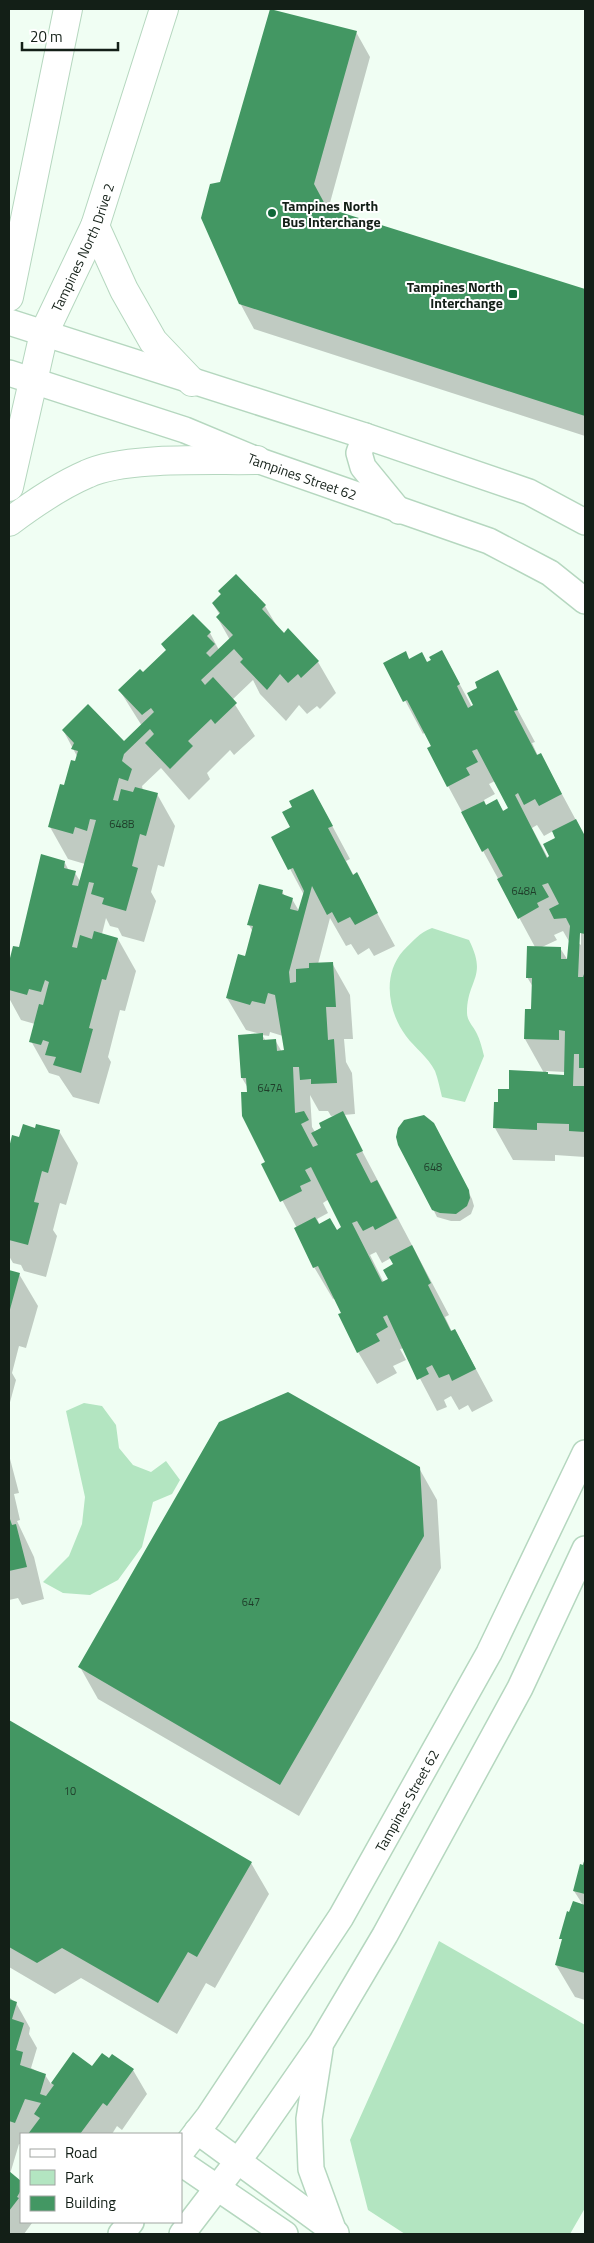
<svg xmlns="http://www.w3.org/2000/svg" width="594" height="2243" font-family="'Titillium Web',sans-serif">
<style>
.green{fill:#b3e5c1}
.shadow{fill:#0003;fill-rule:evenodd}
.building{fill:#439763}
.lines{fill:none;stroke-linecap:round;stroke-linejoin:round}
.street-casing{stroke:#b5d7bf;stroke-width:28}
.secondary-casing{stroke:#b5d7bf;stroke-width:30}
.street{stroke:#fff;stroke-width:25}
.secondary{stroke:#fff;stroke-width:28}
.poi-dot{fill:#106739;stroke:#fff;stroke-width:2}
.labels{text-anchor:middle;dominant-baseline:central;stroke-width:4;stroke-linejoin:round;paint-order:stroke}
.number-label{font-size:11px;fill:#1f3d2a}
.poi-label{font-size:14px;font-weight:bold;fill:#131f17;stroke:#fff;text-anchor:start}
.street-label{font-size:14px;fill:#131f17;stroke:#fff}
</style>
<rect width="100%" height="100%" fill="#f0fef3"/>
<!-- green -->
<path class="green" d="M432,928L469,940C488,978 467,979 467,1013C467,1021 474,1027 477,1034C480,1040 482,1048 484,1056L465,1102L442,1097C440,1089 438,1079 435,1071C428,1057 415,1048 406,1036C388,1012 382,975 403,951C413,941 419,933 432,928Z
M84,1403L102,1406L116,1425L119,1448L133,1465L151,1472L166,1461L180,1480L172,1494L153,1502L142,1547L118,1580L90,1595L63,1593L43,1582L69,1556L82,1524L85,1497L66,1411Z
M439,1941L585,2025V2208L570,2234H405L368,2210L350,2140Z"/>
<!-- shadow -->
<path class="shadow" d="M356,32L370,57L328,210L585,291V436L254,329L240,303L221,183Z
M219,592L265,606L278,628L318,662L336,693L320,709L317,706L307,714L299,705L286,721L260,694L253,680L232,700L255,736L234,755L230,750L207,773L210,779L189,800L161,768L142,786L143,791L157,794L175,826L164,867L158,865L151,892L156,901L144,942L122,936L118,928L110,926L106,918L102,934L118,939L136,971L125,1011L120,1010L108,1057L111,1062L99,1104L73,1097L59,1076L49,1073L31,1041L35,1024L21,1020L9,998V966L14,948L19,949L65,863L69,871L75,873L80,881L85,864L68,859L50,827L78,758L63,730L124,743L142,726L120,691L143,674L167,651L163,644L210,633L219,650L230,640L217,617L220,615L213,604L222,595Z
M442,651L472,707L475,705L479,688L497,672L535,742L532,743L538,756L541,755L585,837V1157L555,1155V1161L513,1160L495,1128L499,1103L510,1091L544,1073L525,1039L526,1010H532L533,987L527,977L535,947L448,786L425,732L423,734L385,663L405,653L410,660L427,663ZM495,781L510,808L504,812L497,801L486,806L484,800L495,794L489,784ZM537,825L544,836L553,831L557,838L551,856L548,858L532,828ZM579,927H581V945L578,943ZM563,931L570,943L569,962L560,948L542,947L557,940L554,935ZM546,1071L565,1072V1076H549Z
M313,790L350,859L346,861L354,876L356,874L395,946L374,956L369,948L358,955L351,944L346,946L330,918L318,964L332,963L350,995L353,1039H344L346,1062L352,1073L355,1114L343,1115L449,1315L445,1317L452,1332L455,1330L493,1401L472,1412L468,1405L459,1410L451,1396L444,1400L447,1407L437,1411L404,1348L400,1349L406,1360L393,1366L397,1373L377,1384L358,1352L335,1298L333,1299L314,1267L297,1228L263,1164L267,1162L248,1088L242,1078L240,1036L261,1034L246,1030L227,998L246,958L253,932L249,925L282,891L285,897L292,899L299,911L304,895L273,837L291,828L294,808ZM270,1032L283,1036L286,1051L282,1052L275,1040L266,1041L262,1035L269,1036ZM310,1095L319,1111H328L331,1116L338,1115L315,1132L312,1127ZM329,1199L343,1228L337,1231L320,1225L317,1219L328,1213L323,1203ZM376,1252L382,1263L391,1258L395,1265L389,1280L384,1283L370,1255Z
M35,1129L59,1131L78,1163L66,1205L60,1203L53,1230L57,1236L46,1277L24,1271L21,1265L13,1263L9,1256V1153L13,1136L20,1139Z
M438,1132L472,1199L474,1206L471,1214L460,1221H451L437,1217L433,1209Z
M9,1272L19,1274L38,1306L26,1348L19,1346L12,1373L16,1380L9,1406Z
M9,1455L19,1493L14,1494L20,1520L17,1521L34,1557L44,1599L22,1605L18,1598L9,1600Z
M419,1468L437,1500L441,1568L299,1816L98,1699L80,1667Z
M9,1721L251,1863L269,1894L215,1988L206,1983L177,2034L81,1978L55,1994L9,1967Z
M585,1858V2000L575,1997L556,1965L583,1905L574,1891Z
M9,1997L16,2003L30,2028L29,2034L37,2048L31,2068L45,2075L51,2084L73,2054L93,2068L109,2059L133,2070L147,2094L122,2130L117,2126L112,2134H21V2145L19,2144L10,2174L21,2182V2222L32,2223L24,2234H9Z"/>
<!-- building -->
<path class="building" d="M270,9L357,31L314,184L327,208L585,289V416L239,304L201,218L210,184L220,182Z
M236,574L266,605L262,609L284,633L288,628L319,661L301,678L298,674L288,683L280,674L267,690L240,662L243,659L234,649L201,680L205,685L213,677L237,703L215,724L211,719L188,741L193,746L170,769L145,743L154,734L150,729L124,754L122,761L132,769L128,781L119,778L113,800L118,801L121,789L133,792L135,787L158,793L146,836L140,834L132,866L138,868L126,911L102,904L104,898L91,894L94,883L89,882L72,947L77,948L80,935L92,939L94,931L118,938L106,980L102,979L89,1028L93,1029L81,1073L53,1065L56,1057L45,1055L49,1042L43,1040L41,1045L29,1042L39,1004L43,1005L49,982L45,980L41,992L29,989L27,995L9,990V962L13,946L19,947L41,854L65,861L64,868L76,871L72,885L78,886L96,820L90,819L87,831L75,827L73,834L48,827L60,784L64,785L71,760L75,761L78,751L71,749L74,743L62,730L88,704L124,741L154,712L151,708L142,715L118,690L140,669L143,672L166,650L161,644L193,614L211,632L207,636L215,644L206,653L210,657L233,635L216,617L220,613L212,603L221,594L218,591Z
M442,650L460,684L457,686L468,708L473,705L467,693L477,688L475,682L498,670L518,710L514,711L537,755L541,753L562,794L539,806L535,799L524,805L518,793L515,795L547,858L549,856L543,844L555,838L552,831L576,819L585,836V934L580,933L578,977H583L585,971V1068H579V1054H574L573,1086H585V1132L569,1131V1124L537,1123V1130L493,1128L494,1102H498V1089H509V1070L548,1072V1074L564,1075L565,1031L559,1030V1040L524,1039L525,1009H531L532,978H526L527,946L561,947V959H567L570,926L566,918L554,919L549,909L559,904L548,883L542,885L549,897L537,903L539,907L518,919L497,879L503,876L488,848L482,852L461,812L484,801L486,805L497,799L503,811L508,808L477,749L472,751L478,762L466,768L470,775L447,787L427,748L431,746L407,700L403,702L383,663L406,651L409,659L422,652L427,662L431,660L429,657Z
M313,789L333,826L328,828L353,875L357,872L378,913L355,925L350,917L338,923L332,912L327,915L312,886L289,972L290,983L296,982V969L309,968V963L333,962L336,1007H326L328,1040L334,1039L337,1083L311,1084V1079L300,1080L299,1067H293L295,1113L304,1111L309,1120L301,1124L313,1147L318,1145L311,1133L321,1128L319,1123L343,1111L363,1151L356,1154L371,1183L377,1180L397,1218L375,1230L373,1226L363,1231L357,1221L352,1223L382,1282L388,1279L383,1270L393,1264L389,1257L412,1245L431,1283L428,1285L451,1331L455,1329L476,1369L452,1381L449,1374L439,1378L432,1365L426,1368L429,1374L417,1380L387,1315L383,1317L388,1327L376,1334L380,1341L357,1353L338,1314L341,1313L318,1266L313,1268L294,1228L315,1217L319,1224L330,1218L337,1230L341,1227L311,1167L305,1170L311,1181L300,1186L302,1191L280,1202L261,1164L265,1162L242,1116L241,1092H247L246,1078H241L238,1035L263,1033V1040L276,1039L277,1051L284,1050L275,995L268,993L265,1004L252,1001L250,1005L226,998L238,954L245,956L253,926L247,925L259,884L283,890L282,894L293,898L290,909L298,911L304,891L293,868L288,870L271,837L290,827L282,812L292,807L289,801Z
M424,1115L434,1123L469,1190L470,1198L467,1206L456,1214L440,1213L432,1210L398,1145L396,1137L398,1128L404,1120Z
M23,1124L35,1128L36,1124L60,1130L48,1173L42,1171L34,1202L39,1203L28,1245L9,1240V1148L12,1135L19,1137Z
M9,1270L20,1273L9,1313Z
M288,1392L420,1467L424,1536L280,1785L78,1667L219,1422Z
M9,1516L12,1525L16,1524L27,1567L9,1571Z
M9,1720L252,1862L197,1957L188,1952L158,2003L62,1948L37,1963L9,1947Z
M585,1858V1894L573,1891L580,1864L583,1865Z
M573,1901L585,1905V1973L555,1965L562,1939H559L567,1911L569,1912Z
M9,1999L17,2002L12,2019L24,2023L16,2050L23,2052L20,2065L46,2074L40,2094L46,2096L54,2085L51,2083L73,2052L92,2066L102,2053L109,2058L112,2054L134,2069L107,2106L103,2103L80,2134H28L40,2118L34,2114L41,2103L25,2099L15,2123L9,2121Z
M9,2171L21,2181V2190L17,2197L19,2198L9,2211Z"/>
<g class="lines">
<defs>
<g id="street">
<path d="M9,322L365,436L529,492L585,522"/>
<path id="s1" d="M9,373L185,430L257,460L489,541L550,573L585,601"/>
<path d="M365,436L359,453L363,467L399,511"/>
<path d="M320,2049L309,2119L311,2169L334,2232"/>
<path d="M197,2131L336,2233"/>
<path id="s2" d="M181,2152L209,2116L341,1917L489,1653L585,1453"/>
<path d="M181,2163L285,2234"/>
<path d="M121,2234L131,2222"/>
<path d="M182,2234L250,2145L321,2043L385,1935L520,1688L585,1549"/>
</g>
<g id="secondary">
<path d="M95,226L124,290L153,341L192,382"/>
<path d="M9,297L68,9"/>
<path id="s3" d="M9,487L44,333L95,226L164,9"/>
<path d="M9,522C33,504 59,486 87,474C125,456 213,461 257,460"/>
</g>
</defs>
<!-- street casing -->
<use href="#street" class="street-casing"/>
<!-- secondary casing -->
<use href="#secondary" class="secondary-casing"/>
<!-- street -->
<use href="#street" class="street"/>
<!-- secondary -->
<use href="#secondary" class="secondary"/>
</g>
<!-- markers -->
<g class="poi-dot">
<circle cx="272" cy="213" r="5"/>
<rect x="508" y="289" width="10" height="10" rx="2.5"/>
</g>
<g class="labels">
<!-- number labels -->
<g class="number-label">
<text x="122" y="824">648B</text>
<text x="524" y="891">648A</text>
<text x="270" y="1088">647A</text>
<text x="433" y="1167">648</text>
<text x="251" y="1602">647</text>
<text x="70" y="1791">10</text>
</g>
<!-- poi labels -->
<g class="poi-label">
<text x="282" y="205">Tampines North<tspan x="282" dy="16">Bus Interchange</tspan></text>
<text x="503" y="286" text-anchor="end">Tampines North<tspan x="503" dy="16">Interchange</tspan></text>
</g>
<!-- street labels -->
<g class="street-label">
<text stroke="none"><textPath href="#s3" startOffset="252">Tampines North Drive 2</textPath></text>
<text stroke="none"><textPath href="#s1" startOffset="311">Tampines Street 62</textPath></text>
<text stroke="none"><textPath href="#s2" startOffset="418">Tampines Street 62</textPath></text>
</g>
</g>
<!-- border -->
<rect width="594" height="2243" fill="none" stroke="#131f17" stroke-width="20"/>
<!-- legend -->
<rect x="20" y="2133" width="162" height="90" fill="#ffffff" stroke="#a1a5a2"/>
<rect x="30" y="2149" width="25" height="8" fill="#ffffff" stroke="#a1a5a2"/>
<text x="65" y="2158" font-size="15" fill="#131f17">Road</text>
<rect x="30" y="2170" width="25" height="15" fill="#b3e5c1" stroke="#a1a5a2"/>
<text x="65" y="2183" font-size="15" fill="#131f17">Park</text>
<rect x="30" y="2196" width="25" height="15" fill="#439763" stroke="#a1a5a2"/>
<text x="65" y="2208" font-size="15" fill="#131f17">Building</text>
<!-- scale -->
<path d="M22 42v8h96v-8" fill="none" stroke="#131f17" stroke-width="2.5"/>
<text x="30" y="42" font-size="15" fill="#131f17" stroke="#ffffff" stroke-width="4" paint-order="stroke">20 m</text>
</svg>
